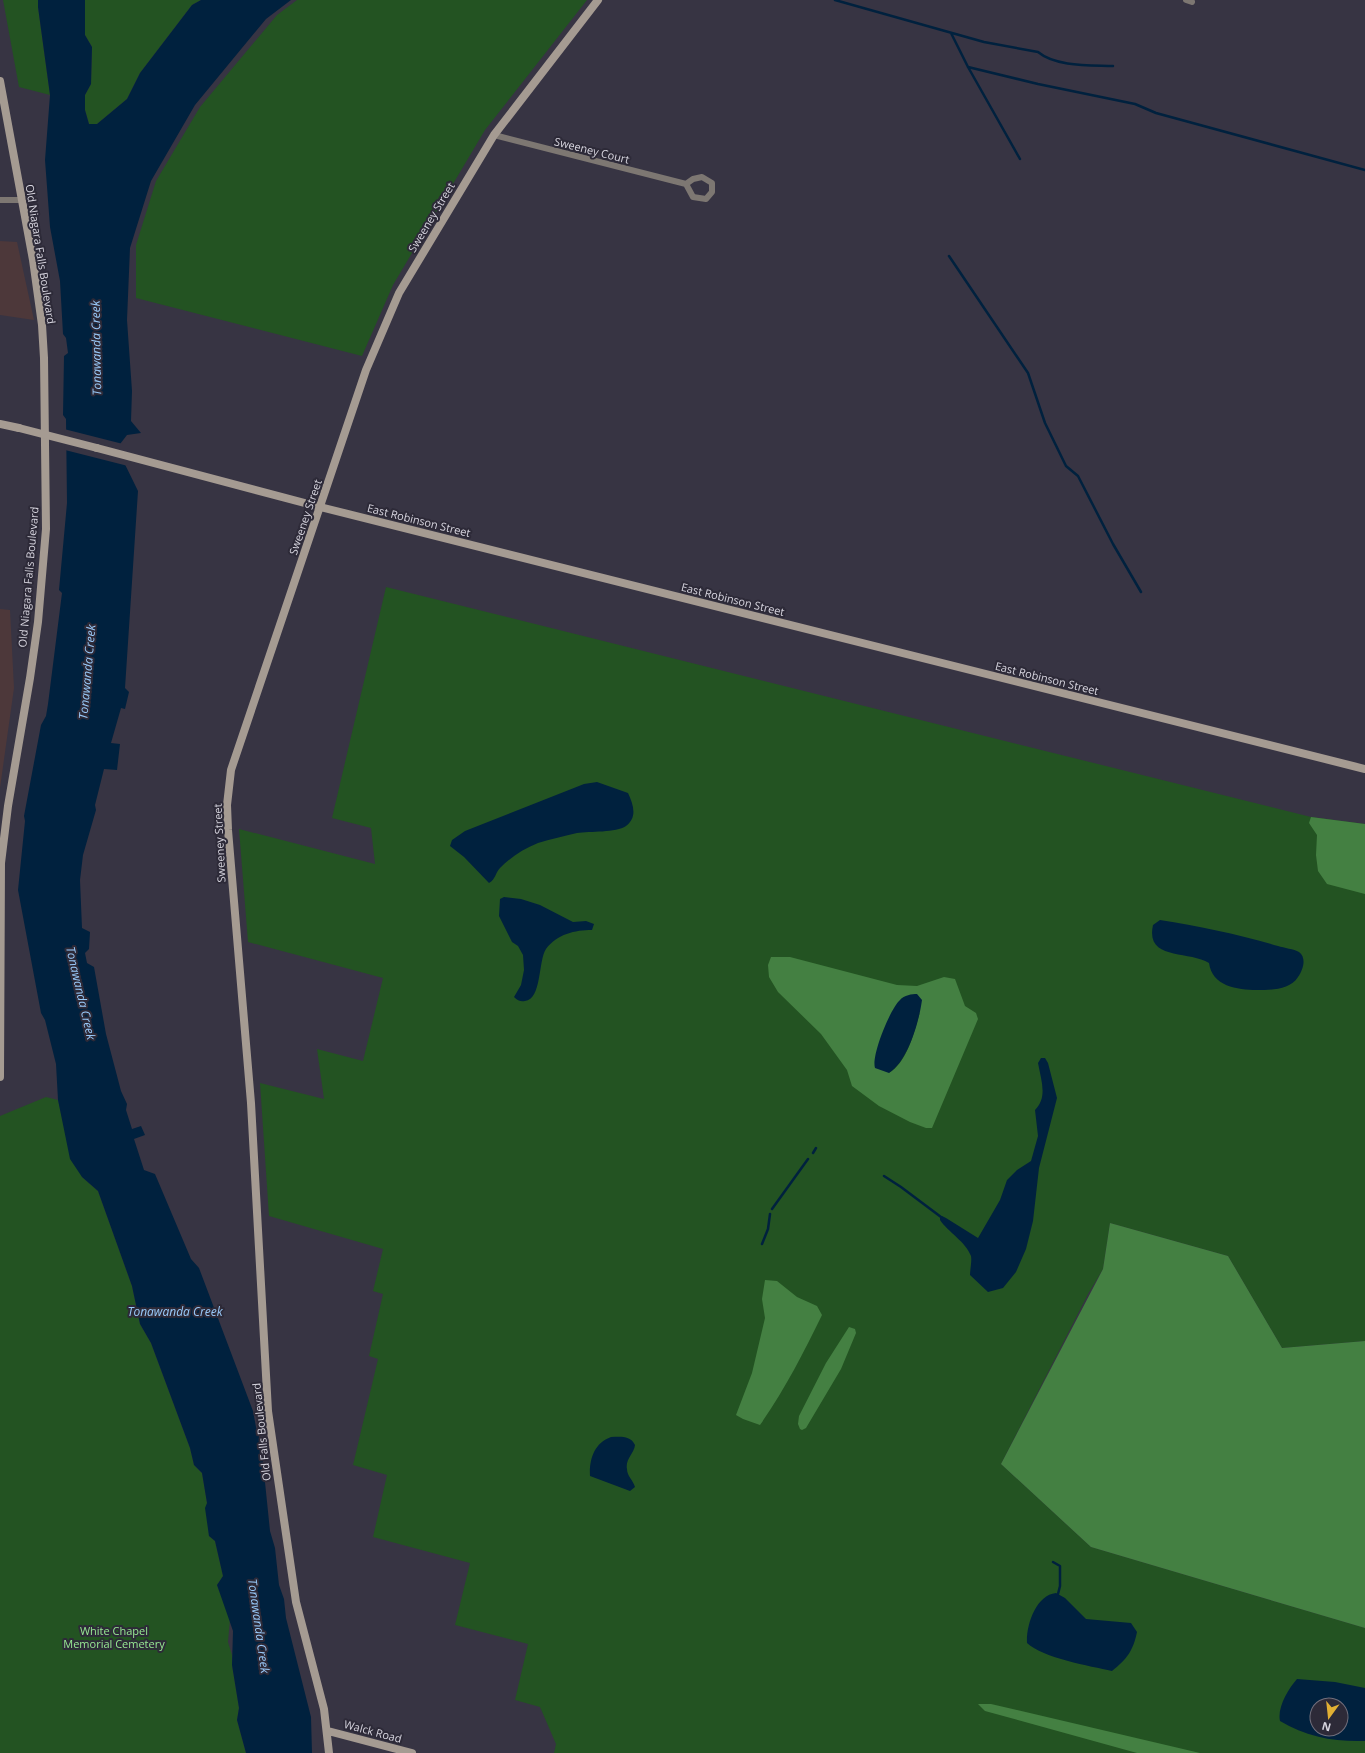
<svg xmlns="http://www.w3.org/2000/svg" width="1365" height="1753" font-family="'Open Sans',sans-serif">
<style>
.commercial{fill:#4d383a}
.green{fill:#235322;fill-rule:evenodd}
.forest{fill:#448042;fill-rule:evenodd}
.water{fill:#00213e;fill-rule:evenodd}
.pier{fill:#373443}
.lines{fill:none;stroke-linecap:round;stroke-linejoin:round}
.stream{stroke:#00213e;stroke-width:2.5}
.street{stroke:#7d7772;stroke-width:6}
.secondary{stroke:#a59b92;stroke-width:8}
.secondary-bridge{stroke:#a59b92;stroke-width:8}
.labels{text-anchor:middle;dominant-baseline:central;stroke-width:4;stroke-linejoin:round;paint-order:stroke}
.street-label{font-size:11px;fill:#d7d5df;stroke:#2d2a38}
.park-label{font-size:11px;fill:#98ea93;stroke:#2d2a38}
.water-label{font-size:12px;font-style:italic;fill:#99cafa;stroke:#2d2a38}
</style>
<rect width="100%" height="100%" fill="#373443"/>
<!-- commercial -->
<path class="commercial" d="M0,241L17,242L34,320L0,315Z
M0,609L10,610L14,688L0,788Z"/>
<!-- green -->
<path class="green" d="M3,0H38V7L50,95L19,87Z
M85,0H201L192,5L140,73L127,99L97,124H89L85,110V95L91,84L92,47L85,35Z
M297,0H587L485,130L393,285L362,356L136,298V245L156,181L200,107L277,15Z
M386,587L1311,817L1365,824V1341L1282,1348L1228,1256L1110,1223L1103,1269L1088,1294L1001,1464L1091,1547L1365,1628V1753H554L556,1744L540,1707L515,1700L528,1644L455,1625L470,1563L373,1537L387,1475L353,1465L378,1359L369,1356L383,1294L373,1291L383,1249L269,1216L260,1083L324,1099L317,1049L363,1061L383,978L248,942L239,829L375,864L371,828L332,818ZM1317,1705H1341V1729H1317Z
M46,1097L58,1100L63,1121L82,1177L98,1191L132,1286L140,1324L151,1343L190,1448L194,1465L202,1473L207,1503L209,1536L215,1541L223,1576L217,1585L230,1619L228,1642L232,1655V1665L239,1708L237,1720L246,1753H0V1116Z"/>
<!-- forest -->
<path class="forest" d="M1311,817L1365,824V894L1327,884L1318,871L1316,855L1317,835L1309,823Z
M771,957H790L897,985L917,986L944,977L955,979L965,1006L976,1013L978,1019L932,1128H926L910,1122L879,1106L852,1086L847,1070L821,1034L778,992L769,977L768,965ZM920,1012C914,1032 908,1061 889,1073Z
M1110,1223L1228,1256L1282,1348L1365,1341V1628L1091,1547L1001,1464L1103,1269Z
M765,1280L777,1281L797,1297L817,1306L822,1315C803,1354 785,1389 760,1425L743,1419L736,1415L752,1373L765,1318L762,1299Z
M849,1327L855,1329L856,1333L841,1369L806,1428L802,1430L800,1429L798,1424L799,1416L826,1363Z
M978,1704H991L1200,1753H1137L985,1711Z"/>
<!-- water -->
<path class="water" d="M38,0H85V35L92,47L91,84L85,95V110L89,124H97L127,99L140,73L192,5L201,0H291L266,19L195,105L151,181L130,248L127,320L132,391L131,421L141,433L127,435L117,448L138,491L125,688L129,692L125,709L121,708L111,743L120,744L117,770L104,769L95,805L96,810L83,855L80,880L82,928L90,932L89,949L85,953L87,963L94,967L106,1034L121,1091L127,1104L126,1110L132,1129L141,1126L145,1135L134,1139L144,1170L155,1174L191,1259L199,1268L253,1411L256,1427L261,1443L270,1531L275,1548L279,1585L284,1599L286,1618L311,1717L312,1753H246L237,1720L239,1708L232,1665L233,1631L217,1585L223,1576L215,1541L209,1536L205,1508L207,1503L202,1473L194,1465L190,1448L151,1343L140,1324L132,1286L98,1191L82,1177L70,1159L58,1100L56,1064L45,1020L41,1013L18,890L25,821L24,816L41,725L46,716L48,704L62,593L59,590L67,503L66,419L63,415L64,356L68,353L66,338L63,334L60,281L50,227L45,160L50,95L38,7Z
M597,782L628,793C633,804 638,817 626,826C616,833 590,831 577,833C565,836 550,839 538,843C523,849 511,857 500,868C495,873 496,879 489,883L464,857L450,846L452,840L465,831L584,784Z
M504,897L521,899L540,905L573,922L586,921L594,924L592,930C575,930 557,934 546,949C538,961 542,999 525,1001C521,1002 518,1001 514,997L521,985L524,970L523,955L518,946L512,942L499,916L500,899Z
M1160,920C1199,926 1241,935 1278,946C1284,948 1294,949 1299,952C1307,958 1303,970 1298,977C1290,990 1271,990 1257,990C1237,990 1212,986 1209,963C1189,950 1145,961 1153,925Z
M917,994L922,1000C919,1022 908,1061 889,1073L875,1068C871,1056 890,1009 900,1000C904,995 912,994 917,994Z
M1041,1058H1045L1048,1063L1057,1098L1039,1168L1033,1221L1026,1249L1016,1272L1003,1288L988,1292L970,1275C970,1270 972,1261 971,1256C966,1242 948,1232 940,1220V1218L942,1216L946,1218L978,1238L1000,1200L1007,1180L1017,1170L1031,1161L1038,1136L1035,1110C1048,1097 1041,1080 1038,1063Z
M611,1437C620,1437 630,1435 635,1445C634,1454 625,1459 627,1469C627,1476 633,1480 635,1487L630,1491L590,1476C589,1460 594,1443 611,1437Z
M1056,1593L1065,1598L1086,1619L1131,1623L1137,1632C1133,1651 1127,1659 1112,1671C1090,1666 1043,1658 1027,1643C1026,1625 1036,1595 1056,1593Z
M1297,1679L1335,1682L1365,1688V1741C1335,1742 1306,1737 1280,1721C1277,1708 1288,1689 1297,1679ZM1317,1705H1341V1729H1317Z"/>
<!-- pier -->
<path class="pier" d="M64,429L123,444L119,449L128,466L65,450Z"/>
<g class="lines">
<!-- stream -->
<path class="stream" d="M835,0L984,42L1038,52C1056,67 1091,65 1113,66
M951,33L968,67L1020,159
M968,67L1038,84L1135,104L1156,113L1365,170
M949,256L1028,373L1045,423L1066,466L1078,476L1113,544L1141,592
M813,1153L816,1148
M884,1176L901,1187L941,1217
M772,1209L808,1159
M762,1244L768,1229L770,1214
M1053,1562L1060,1566V1586L1058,1594"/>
<!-- street -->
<path class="street" d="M1186,0L1192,2
M494,135L686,184L693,197L706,199L712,192V183L702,177L693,179L686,184
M0,200H21"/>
<!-- secondary -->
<path class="secondary" d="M0,81L33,260L42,325L44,358L46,529L38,622L30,678L8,806L1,863L0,1077
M0,424L19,428
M97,448L320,507L1365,769
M328,1731L412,1753
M329,1753L324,1709L296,1602L268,1411L251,1103L228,830L227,805L231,770L366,370L399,293L494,135L598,0"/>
<!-- secondary-bridge -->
<path class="secondary-bridge" d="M19,428L97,448"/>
</g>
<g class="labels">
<!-- street labels -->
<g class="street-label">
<text transform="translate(592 150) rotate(14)">Sweeney Court</text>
<text transform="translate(431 217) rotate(-59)">Sweeney Street</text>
<text transform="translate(41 254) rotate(81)">Old Niagara Falls Boulevard</text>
<text transform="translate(305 517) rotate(-71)">Sweeney Street</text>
<text transform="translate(419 520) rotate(14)">East Robinson Street</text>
<text transform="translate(28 577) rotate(-85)">Old Niagara Falls Boulevard</text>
<text transform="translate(733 599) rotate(14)">East Robinson Street</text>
<text transform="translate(1047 678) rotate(14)">East Robinson Street</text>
<text transform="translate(219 843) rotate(-93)">Sweeney Street</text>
<text transform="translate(261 1432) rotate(-96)">Old Falls Boulevard</text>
<text transform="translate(373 1731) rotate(15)">Walck Road</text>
</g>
<!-- park labels -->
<g class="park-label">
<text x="114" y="1630">White Chapel<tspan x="114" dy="13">Memorial Cemetery</tspan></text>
</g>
<!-- water labels -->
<g class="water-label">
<text transform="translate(96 348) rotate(-91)">Tonawanda Creek</text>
<text transform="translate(87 672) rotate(-85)">Tonawanda Creek</text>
<text transform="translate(81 993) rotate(77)">Tonawanda Creek</text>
<text x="175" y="1311">Tonawanda Creek</text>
<text transform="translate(259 1626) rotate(82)">Tonawanda Creek</text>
</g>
</g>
<!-- north arrow -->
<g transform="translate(1329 1717) rotate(195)"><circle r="19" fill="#2d2a38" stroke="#716e7b"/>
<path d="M0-3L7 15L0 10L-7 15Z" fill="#e1af34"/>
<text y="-6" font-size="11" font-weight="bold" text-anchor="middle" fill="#d7d5df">N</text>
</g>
</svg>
